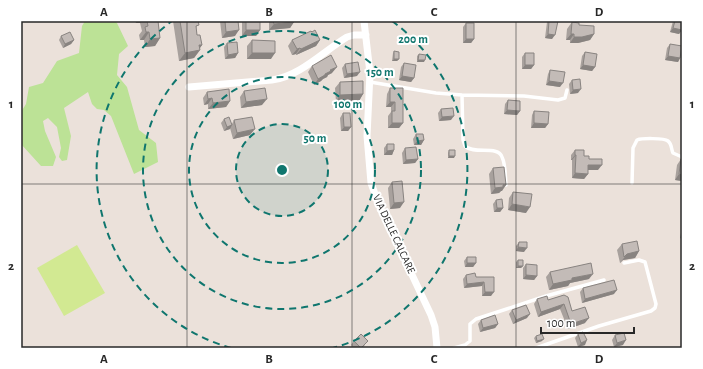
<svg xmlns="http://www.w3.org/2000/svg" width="703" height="369" font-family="'Alegreya Sans',sans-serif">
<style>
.green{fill:#bce296}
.pitch{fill:#d2e992}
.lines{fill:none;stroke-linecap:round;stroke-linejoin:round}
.lane{stroke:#fff;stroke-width:3.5}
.street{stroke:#fff;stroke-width:7}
.wall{fill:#a8a19d}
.shaded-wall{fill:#888380}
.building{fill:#c3bbb7;stroke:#888380}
.grid{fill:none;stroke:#282828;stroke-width:1;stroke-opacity:0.55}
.ring{fill:none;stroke:#0f766e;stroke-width:2;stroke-dasharray:7 5}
.labels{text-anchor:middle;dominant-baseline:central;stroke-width:4;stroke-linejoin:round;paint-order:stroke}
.street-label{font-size:11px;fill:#282828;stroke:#fff}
.centre{fill:#0f766e;stroke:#fff;stroke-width:2}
.ring-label{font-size:12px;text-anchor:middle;font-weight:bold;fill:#0f766e;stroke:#fff;stroke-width:4;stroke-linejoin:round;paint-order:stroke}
.neatline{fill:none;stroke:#282828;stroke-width:1.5}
.grid-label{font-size:13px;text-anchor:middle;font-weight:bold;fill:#282828}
</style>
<rect width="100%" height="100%" fill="#ebe1da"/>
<!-- green -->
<path class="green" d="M85,21H115L117,23L128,46L119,54L117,75L127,87L139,130L156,143L158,162L134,174L111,116L104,110L97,109L92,104L88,92L64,108L71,136L67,160L62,161L59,157L61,148L57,127L48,118L43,121L45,131L56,157L53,166H41L21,144V112L26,104L29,87L43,83L57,61L79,53L82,26Z"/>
<!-- pitch -->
<path class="pitch" d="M77,245L105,293L64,316L37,268Z"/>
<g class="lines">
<!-- lane -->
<path class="lane" d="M370,82L436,93L462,95L524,96L558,100L565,98L567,90
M462,95L463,140L465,146C474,155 498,145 502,157C506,165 505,177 506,185
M632,183L633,148L637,140C642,138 664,138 668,141C672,144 671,149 673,153L682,157
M454,348L465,345L470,341V324L476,319L546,296L604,280
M536,348L599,326L651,311L655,308L656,304L645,262L639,260L624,263"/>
<!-- street -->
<path class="street" d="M364,21L370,73L367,136L371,183L379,205L431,315L435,327L437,348
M189,87L272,80C299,77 324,51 347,37L354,35H366"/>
</g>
<!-- wall -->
<path class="wall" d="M135,21H158L160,38L155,46L145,47L144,40H140L139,35L142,31L140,23H136Z
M173,21H198L196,29L197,35L202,45L199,49L200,50L194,58L179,61Z
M220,21H238L235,36L222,38Z
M242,21H260V30L256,36H242Z
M269,21H294V22L290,28L269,30Z
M548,21H558L552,39L545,38L547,22Z
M673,21H682V30L679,34L670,32Z
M572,22L579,25L594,34L590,40L578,43H570V40H566L567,29Z
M466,23L474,39L471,43H463V27Z
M312,32L320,40L316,46L296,55V54L292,55L288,46L292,40Z
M61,36L74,40L71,44L63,48L59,40Z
M252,40L271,59H247V46Z
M227,43L238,53L235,58L225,59L224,47Z
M670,44L680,58L678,62L665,60L667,48Z
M394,51L399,59L397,61H392L393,53Z
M585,52L595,67L592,71L580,69L582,56Z
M525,53L534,65L531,69H522V57Z
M419,54L424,62H417V56Z
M404,63L414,78L411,82L399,80L401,67Z
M345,64L357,76L344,78L342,68Z
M312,66L332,73L328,75L327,77L323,79L321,81L314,85L308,72Z
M550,70L560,87L546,85L548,74Z
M572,80L578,93L570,94L569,84Z
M340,82L363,94L359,101L336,102L335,88Z
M390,88L403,123L399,128H388V116L391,112V107H386L387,94Z
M244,91L262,105L241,108L240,97Z
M207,92L230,101L226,107L208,109V104L204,105L203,98Z
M508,100L520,111L517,115L504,114L505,104Z
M441,109L451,120L439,121L438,113Z
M534,111L548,124L545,128H531L532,115Z
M343,113L351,127L348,131H341L340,118Z
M224,119L232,124L234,120L250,135L233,139L230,128V129L224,131L221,123Z
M416,134L424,140L421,145H414L413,139Z
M387,144L394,150L392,155H384V148Z
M405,148L418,159L415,163L403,164L402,153Z
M449,150L454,158H448V153Z
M575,150L589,159L598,170H588V174L584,179L572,178V160H571V155Z
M681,159L682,181L675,180L677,165Z
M493,168L502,191H501L499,193L491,194L489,174Z
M392,182L400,208L390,209L388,188Z
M513,192L526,213L508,210L509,198Z
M496,200L503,208L500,212H494L493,204Z
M682,228V239L680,238Z
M519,242L524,252L516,251V246Z
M622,244L639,251L635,258L623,260L620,263L617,250Z
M467,257L476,263L473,267H465L464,261Z
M518,260L523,266L521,268H516V262Z
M526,264L537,276L534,280L523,279V268Z
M550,272L589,279L570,283L568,286L549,290L546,277Z
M466,275L476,277H494L491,296H482V286L464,288L463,279Z
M583,288L614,294L582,303L580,292Z
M564,295L572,311L585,323L568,329L560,309L538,317L534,304L537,299L548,300Z
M512,310L527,318L513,324L509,314Z
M481,320L498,324L495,328L480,332L478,324Z
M578,334L585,345L578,347L575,338Z
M615,335L623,345L614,347L612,340Z
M536,336L542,341L536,343L534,338Z
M354,341L365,345L362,348H354L351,345Z"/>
<!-- shaded-wall -->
<path class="shaded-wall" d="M137,21H142L140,23H136Z
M294,22L290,28L269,30L274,24Z
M673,28L682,30L679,34L670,32Z
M239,30L235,36L222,38L226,32Z
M246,30H260L256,36H242Z
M146,32H149L144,40H140Z
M548,34L555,35L552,39L545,38Z
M571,34H574L570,40H566Z
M594,34L590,40L578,43H570L574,37Z
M160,38L155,46L145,47L150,39Z
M466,39H474L471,43H463Z
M74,40L71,44L63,48L65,44Z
M320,40L316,46L296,55L301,49Z
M199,45H202L198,51L200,50L194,58L179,61L185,53Z
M300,48L296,54L292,55L297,49Z
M238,53L235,58L225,59L228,55Z
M252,53H275L271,59H247Z
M668,56L680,58L678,62L665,60Z
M394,59H399L397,61H392Z
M418,60H425L424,62H417Z
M525,65H534L531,69H522Z
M583,65L595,67L592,71L580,69Z
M337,67L332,73L328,75L327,77L323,79L321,81L314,85L318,79L330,70Z
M360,72L357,76L344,78L347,74Z
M402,76L414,78L411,82L399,80Z
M549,81L563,83L560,87L546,85Z
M581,89L578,93L570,94L573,90Z
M363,94L359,101L336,102L340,95Z
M212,98L208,104L204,105L208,99Z
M267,99L262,105L241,108L246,102Z
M230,101L226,107L208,109L213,103Z
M390,102H395L391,107H386Z
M507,110L520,111L517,115L504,114Z
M454,116L451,120L439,121L442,117Z
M392,123H403L399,128H388Z
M534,123L548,124L545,128H531Z
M232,125L230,129L224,131L227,127Z
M344,127H351L348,131H341Z
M255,129L250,135L233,139L237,133Z
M424,140L421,145H414L417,141Z
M394,150L392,155H384L387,151Z
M575,155H576L572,160H571Z
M449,156H455L454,158H448Z
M418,159L415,163L403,164L406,160Z
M588,165H602L598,170H585Z
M575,173L588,174L584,179L572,178Z
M679,174L682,175V181L675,180Z
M503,185H506L502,191H501L499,193L491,194L495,188Z
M404,202L400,208L390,209L394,203Z
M512,204L530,207L526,213L508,210Z
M497,208H503L500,212H494Z
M518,247L527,248L524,252L516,251Z
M639,251L635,258L623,260L620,263L627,254Z
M467,263H476L473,267H465Z
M518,266H523L521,268H516Z
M593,274L589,279L570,283L568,286L549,290L553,284L572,278Z
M526,275L537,276L534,280L523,279Z
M484,282L482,286L464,288L467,284Z
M617,290L614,294L582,303L585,299Z
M485,292H494L491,296H482Z
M564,304L560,309L538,317L541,312Z
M530,314L527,318L513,324L516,320Z
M589,318L585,323L568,329L571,324Z
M498,324L495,328L480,332L483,328Z
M544,339L542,341L536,343L537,341Z
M587,340L585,345L578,347L581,343Z
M626,340L623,345L614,347L617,343Z"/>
<!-- building -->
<path class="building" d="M147,21H158L160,38L150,39L149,32H146L145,27L148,26Z
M180,21H198L199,25L196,26L197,35H200L202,45H199L200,50L185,53Z
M225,21H238L239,30L226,32Z
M246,21H260V30H246Z
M273,21H294V22L274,24Z
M549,21H558L555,35L548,34Z
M675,21H682V30L673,28Z
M572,22L579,23V25L594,26V34L582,37H574V34H571Z
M466,23H474V39H466Z
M315,30L320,40L301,49L300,48L297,49L292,40L311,31L312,32Z
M70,32L74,40L65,44L61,36Z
M252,40L275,41V53H252Z
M237,42L238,53L228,55L227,43Z
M670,44L682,46L680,58L668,56Z
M394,51L399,52V59H394Z
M585,52L597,54L595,67L583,65Z
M525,53H534V65H525Z
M419,54L426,55L425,60H418Z
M331,55L337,67L330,70L331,71L325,74V75L318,79L312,66Z
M358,62L360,72L347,74L345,64Z
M404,63L416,65L414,78L402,76Z
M550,70L565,72L563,83L549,81Z
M580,79L581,89L573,90L572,80Z
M363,81V94L340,95V82Z
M265,88L267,99L246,102L244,91Z
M390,88H403V123H392V111H395V102H390Z
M229,89L230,101L213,103L212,98L208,99L207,92Z
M508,100L520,101V111L507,110Z
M453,108L454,116L442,117L441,109Z
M534,111L549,112L548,124L534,123Z
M343,113H350L351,127H344Z
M229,117L232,125L227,127L224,119Z
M252,117L255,129L237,133L234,120Z
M416,134H423L424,140L417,141Z
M387,144H394V150L387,151Z
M416,147L418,159L406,160L405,148Z
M449,150H455V156H449Z
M575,150H584V156H589V159H602V165H588V174L575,173L576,155H575Z
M681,159H682V175L679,174Z
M504,167L506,185H503V187L495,188L493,168Z
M402,181L404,202L394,203L392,182Z
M513,192L532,194L530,207L512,204Z
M502,199L503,208H497L496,200Z
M637,241L639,251L627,254L624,257L622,244Z
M519,242H527V248L518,247Z
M467,257H476V263H467Z
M518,260H523V266H518Z
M591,263L593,274L572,278V280L553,284L550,272Z
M526,264L537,265V276L526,275Z
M475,273L476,277H494V292H485L484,282L467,284L466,275Z
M614,280L617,290L585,299L583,288Z
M564,295L568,297L572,311L585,307L589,318L571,324L564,304L541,312L537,299L547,296L548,300Z
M526,305L530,314L516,320L512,310Z
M495,315L498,324L483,328L481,320Z
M583,332L587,340L581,343L578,334Z
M624,333L626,340L617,343L615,335Z
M361,334L368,341L361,348L354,341Z
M542,334L544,339L537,341L536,336Z"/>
<!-- grid -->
<path class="grid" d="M187,21V348M352,21V348M516,21V348M21,184H682"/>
<!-- distance rings -->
<circle cx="282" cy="170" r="46" fill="#0f766e" fill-opacity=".12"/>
<g class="ring">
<circle cx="282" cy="170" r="46"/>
<circle cx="282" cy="170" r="93"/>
<circle cx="282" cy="170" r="139"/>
<path d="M231 348A185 185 0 0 1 172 21M392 21A185 185 0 0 1 333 348"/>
</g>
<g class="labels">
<!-- street labels -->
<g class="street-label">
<text transform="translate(394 234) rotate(65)">VIA DELLE CALCARE</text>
</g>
</g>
<circle cx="282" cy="170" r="6" class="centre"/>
<g class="ring-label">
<text x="413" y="43">200 m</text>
<text x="380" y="76">150 m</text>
<text x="348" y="108">100 m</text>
<text x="315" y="142">50 m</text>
</g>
<!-- border -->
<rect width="703" height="369" fill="none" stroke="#ffffff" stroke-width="44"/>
<!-- scale -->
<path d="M541 327v6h93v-6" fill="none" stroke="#282828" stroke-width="2"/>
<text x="547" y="327" font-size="12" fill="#282828" stroke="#ffffff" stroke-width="3" paint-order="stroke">100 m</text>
<rect x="22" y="22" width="659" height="325" class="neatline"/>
<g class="grid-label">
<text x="104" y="16">A</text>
<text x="269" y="16">B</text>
<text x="434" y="16">C</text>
<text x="599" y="16">D</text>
<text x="11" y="108">1</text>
<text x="692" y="108">1</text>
<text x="11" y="270">2</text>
<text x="692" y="270">2</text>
<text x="104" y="363">A</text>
<text x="269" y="363">B</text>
<text x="434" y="363">C</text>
<text x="599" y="363">D</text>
</g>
</svg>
